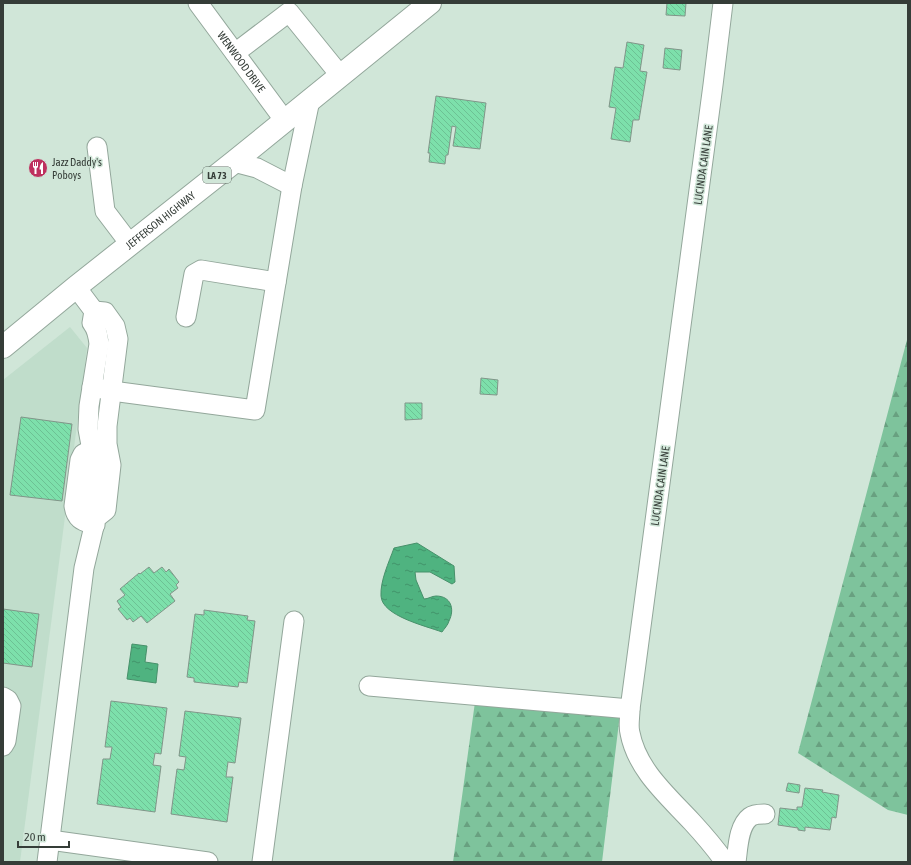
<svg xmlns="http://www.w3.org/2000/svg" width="911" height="865" font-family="'Asap Condensed',sans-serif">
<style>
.built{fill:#c0ddcb}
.forest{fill:url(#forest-firs)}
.water{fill:url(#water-ripples);stroke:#47906a}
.building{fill:url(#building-back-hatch);stroke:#819589}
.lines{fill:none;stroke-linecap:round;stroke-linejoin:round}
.minor-casing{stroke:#93a79b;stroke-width:21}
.major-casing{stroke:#93a79b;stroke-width:24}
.minor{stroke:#fff;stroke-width:19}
.major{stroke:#fff;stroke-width:22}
.labels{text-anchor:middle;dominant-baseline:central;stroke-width:3;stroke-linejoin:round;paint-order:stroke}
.shield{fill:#d0e6d8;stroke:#647068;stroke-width:1}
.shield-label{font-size:10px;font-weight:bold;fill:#353d38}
.street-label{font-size:11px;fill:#353d38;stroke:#d0e6d8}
.poi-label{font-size:11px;fill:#353d38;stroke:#d0e6d8;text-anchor:start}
</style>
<defs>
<pattern id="forest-firs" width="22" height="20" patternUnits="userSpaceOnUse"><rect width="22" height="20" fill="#7ec39c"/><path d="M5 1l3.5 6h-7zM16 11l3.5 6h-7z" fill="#68a080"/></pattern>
<pattern id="water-ripples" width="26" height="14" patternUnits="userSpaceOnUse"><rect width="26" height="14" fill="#4fb380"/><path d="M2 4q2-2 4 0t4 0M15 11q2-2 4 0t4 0" fill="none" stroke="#42936a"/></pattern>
<pattern id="building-back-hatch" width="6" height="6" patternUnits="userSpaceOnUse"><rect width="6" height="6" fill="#7de0ab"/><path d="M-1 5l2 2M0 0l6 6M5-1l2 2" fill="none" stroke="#6dc194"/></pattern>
</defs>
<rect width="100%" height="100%" fill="#d0e6d8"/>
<!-- built -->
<path class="built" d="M70,327L87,348L20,862H3V380Z"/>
<!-- forest -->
<path class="forest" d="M908,336V815L888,810L798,753Z
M475,702L620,714L602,862H453Z"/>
<!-- water -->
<path class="water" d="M417,543L454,566L455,582L452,584L430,572H415L416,580L424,599C428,599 432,596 436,596C451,596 455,609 449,621C448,625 444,629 442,632C426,626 382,616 381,596C380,581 389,562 394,548Z
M132,644L147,646L145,662L158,664L156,683L127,679Z"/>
<!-- building -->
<path class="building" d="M667,3H686L685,16L666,15Z
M627,42L644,45L640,71L647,72L639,120H633L630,142L611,139L616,108L609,107L615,67L623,68Z
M665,48L682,50L680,70L663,68Z
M436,96L486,103L480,149L453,146L456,127L452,126L448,155H446L445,164L429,162L430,153H428Z
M481,378L498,380L497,395L480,394Z
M405,403H422V419L405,420Z
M21,417L72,424L62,501L10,495Z
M149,567L154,573L162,567L166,572L169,569L179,582L176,585L178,588L170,594L175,601L147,623L141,616L133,622L130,618L127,620L118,609L121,607L117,601L125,595L120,589L139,573L140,574Z
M3,609L39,614L32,667L3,663Z
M204,610L248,616L247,620L255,621L247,683L239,682L238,687L194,682V678L187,677L195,614L204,615Z
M111,701L167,708L161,754L155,753L153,765L161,766L155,812L97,804L103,759H110L112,747H105Z
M185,711L241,718L235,763L228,762L226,777H233L227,822L171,814L177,769L184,770L186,757L179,756Z
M788,783L800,785L799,793L786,791Z
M805,788L823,790L822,792L839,795L836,818L832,817L830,830L805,827V831L798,830V828L778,825L780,808L797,810V807H802Z"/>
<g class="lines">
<defs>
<g id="minor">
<path id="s1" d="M198,3L285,121"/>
<path d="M723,3L713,85L630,709C630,717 628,726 630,733C637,770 668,796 692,822C704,835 715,848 725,862"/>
<path d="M235,53L289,12L340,75"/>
<path d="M97,147L105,211L130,244"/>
<path d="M234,162L257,168L292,186"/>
<path d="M76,287L94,311L92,323C97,329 98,335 99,344L89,406L88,429L95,467L90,509L96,518"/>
<path d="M186,317L194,274L201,270L276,282"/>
<path d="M92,387L112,391L255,410L292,186L310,100"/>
<path d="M92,449L83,454L80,460L74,506C76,520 83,521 95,525"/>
<path d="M369,686L630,709"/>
<path d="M3,697L8,700L11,706L6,741L3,746"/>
<path d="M50,840L208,862"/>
<path d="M47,862L84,568L96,518L106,510L111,465L107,444V426L118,339L115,326L105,312L94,311"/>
<path d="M262,862L294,621"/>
<path d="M736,862C738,849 738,826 750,817C754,814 760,814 765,814"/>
</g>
<g id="major">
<path id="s2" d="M3,347L76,287L234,162L430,3"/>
</g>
</defs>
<!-- minor casing -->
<use href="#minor" class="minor-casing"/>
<!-- major casing -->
<use href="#major" class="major-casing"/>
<!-- minor -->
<use href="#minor" class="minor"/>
<!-- major -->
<use href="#major" class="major"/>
</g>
<!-- icons -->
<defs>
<symbol id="restaurant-disc" viewBox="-11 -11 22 22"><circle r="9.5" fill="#be305e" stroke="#d0e6d8"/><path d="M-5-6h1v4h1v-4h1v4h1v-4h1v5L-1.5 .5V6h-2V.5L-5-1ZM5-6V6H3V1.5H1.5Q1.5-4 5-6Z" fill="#fff"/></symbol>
</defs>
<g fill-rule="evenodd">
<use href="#restaurant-disc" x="27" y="157" width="22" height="22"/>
</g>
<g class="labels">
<!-- shield labels -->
<rect class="shield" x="203" y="167" width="28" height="16" rx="3"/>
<g class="shield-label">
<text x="217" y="175">LA 73</text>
</g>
<!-- street labels -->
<g class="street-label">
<text stroke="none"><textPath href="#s1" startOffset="73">WENWOOD DRIVE</textPath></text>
<text transform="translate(703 165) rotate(-82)">LUCINDA CAIN LANE</text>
<text stroke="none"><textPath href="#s2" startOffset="202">JEFFERSON HIGHWAY</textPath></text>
<text transform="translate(660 486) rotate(-82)">LUCINDA CAIN LANE</text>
</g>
<!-- poi labels -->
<g class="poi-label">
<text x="52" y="162">Jazz Daddy's<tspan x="52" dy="13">Poboys</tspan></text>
</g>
</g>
<!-- border -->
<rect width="911" height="865" fill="none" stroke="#353d38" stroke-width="8"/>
<!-- scale -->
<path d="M18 841v6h51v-6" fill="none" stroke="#353d38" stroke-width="2"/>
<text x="24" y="841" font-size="12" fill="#353d38" stroke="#d0e6d8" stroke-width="3" paint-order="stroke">20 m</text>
</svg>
